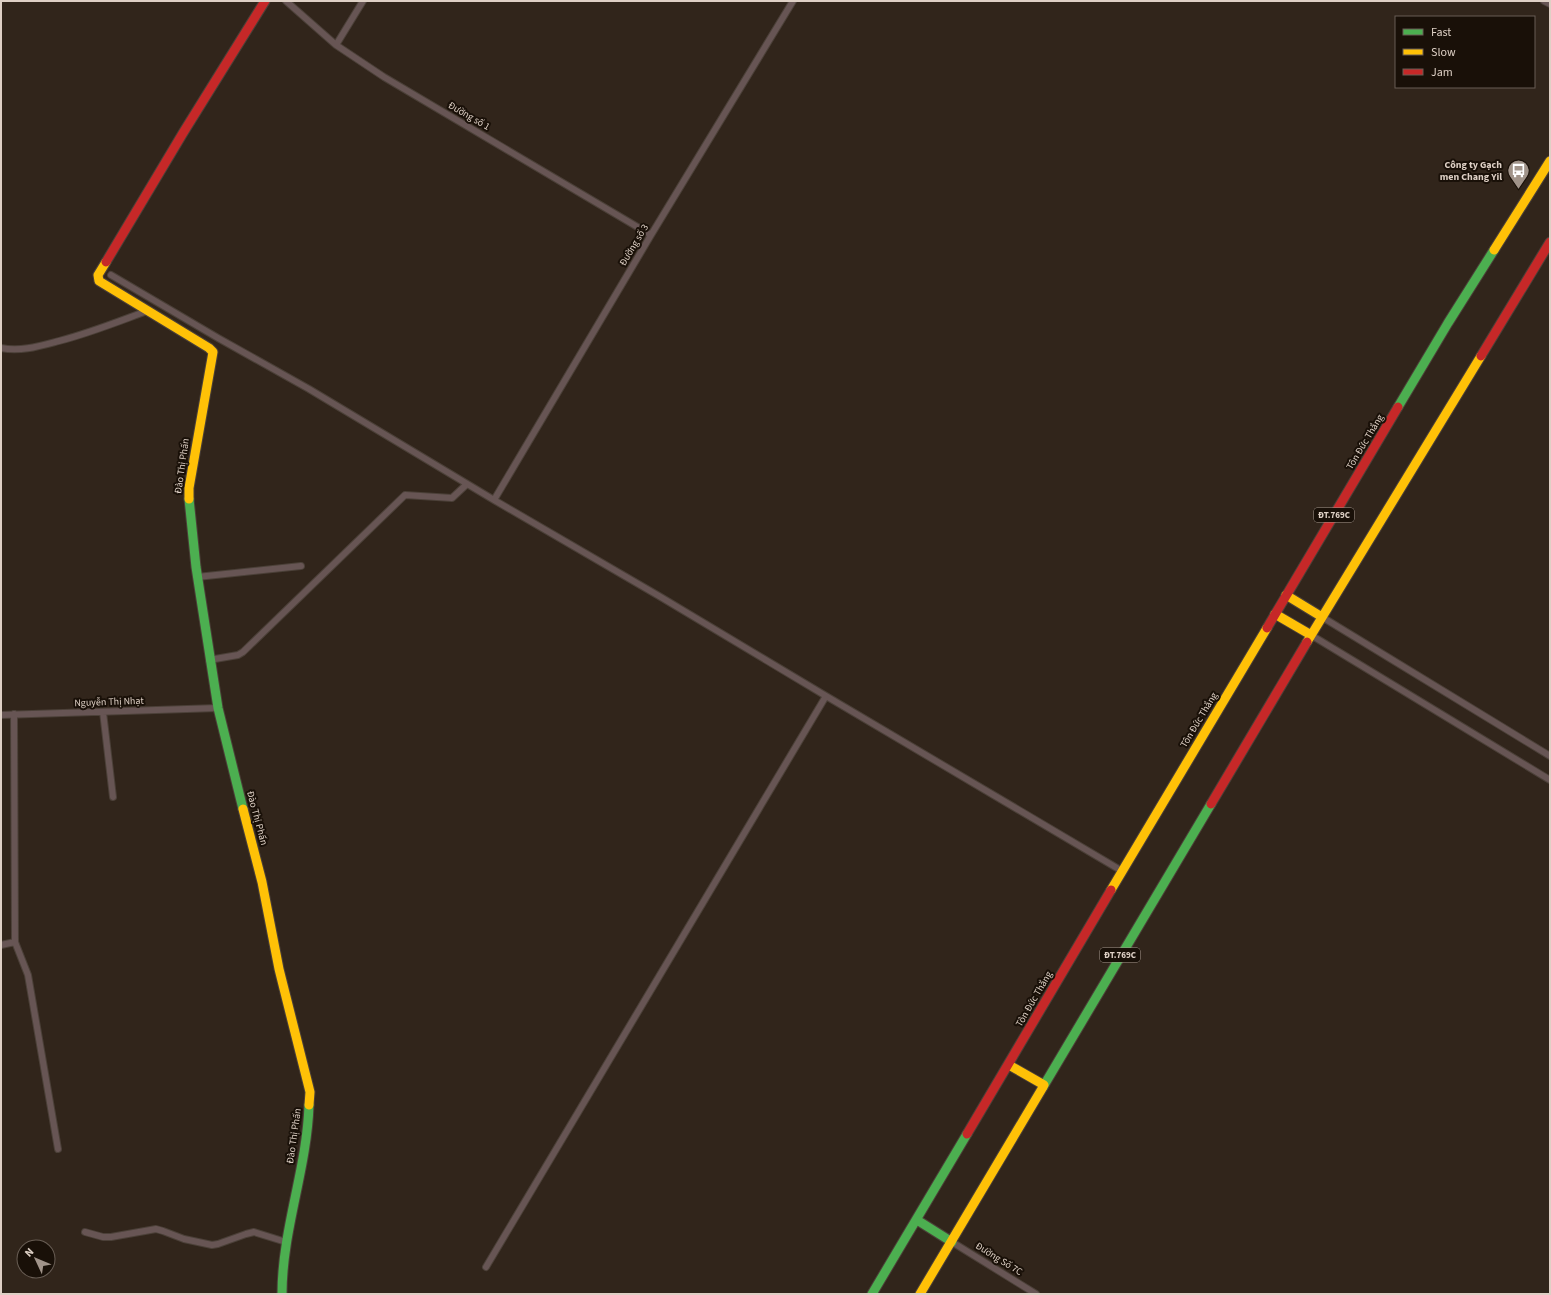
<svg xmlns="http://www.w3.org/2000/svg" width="1551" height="1295" font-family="'Source Sans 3',sans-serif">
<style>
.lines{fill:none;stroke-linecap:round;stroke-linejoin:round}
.street-casing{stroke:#4b4038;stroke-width:8}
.fast-casing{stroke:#4b4038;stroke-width:11}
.slow-casing{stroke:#4b4038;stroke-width:11}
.jam-casing{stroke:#4b4038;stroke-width:11}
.street{stroke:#675554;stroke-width:6}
.fast{stroke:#4caf50;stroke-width:9}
.slow{stroke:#ffc107;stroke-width:9}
.jam{stroke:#c62828;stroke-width:9}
.labels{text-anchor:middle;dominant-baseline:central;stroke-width:4;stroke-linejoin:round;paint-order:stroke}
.shield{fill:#191008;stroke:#a3968c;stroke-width:1}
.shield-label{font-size:9px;font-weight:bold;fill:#ded0c5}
.street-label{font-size:10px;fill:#ded0c5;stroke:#191008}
.poi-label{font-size:10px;font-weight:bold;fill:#ded0c5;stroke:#191008;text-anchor:end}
</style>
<rect width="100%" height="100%" fill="#31251b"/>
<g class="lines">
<defs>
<path id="street" d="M286,1L336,45L384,77L651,235
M1544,1L1550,4
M336,45L363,1
M111,275L218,338L309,389L494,500L659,596L826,696L1122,871
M1,348C21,352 40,346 59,341C90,333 117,322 147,311
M494,500L651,235L793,1
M197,577L301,566
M1322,617L1550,756
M1311,635L1550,780
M209,660L238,655L243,652L405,495L452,498L467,484
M103,712L113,797
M14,714L15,942L28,975L58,1149
M1,715L218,708
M1,945L15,942
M85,1232L103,1237H111L156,1229L163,1231L184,1239L212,1245L218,1244L246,1234L254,1232L286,1242
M952,1242L1036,1294
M486,1267L826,696"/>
<path id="fast" d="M1398,407L1448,323L1494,250
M189,499L196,567L218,708L243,809
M1043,1087L1211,804
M917,1220L952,1242
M282,1294C282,1230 307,1169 309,1105
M872,1294L967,1134"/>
<path id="slow" d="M1494,250L1550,161
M106,262L98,275L99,281L209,348L213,352L189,488V499
M1286,595L1322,617
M1275,614L1311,635
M1307,642L1481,356
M243,809L262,882L279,969L310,1092L309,1105
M1111,890L1267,628
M1009,1065L1044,1085
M920,1294L1043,1087"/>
<path id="jam" d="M106,262L183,133L265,1
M1481,356L1550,242
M1267,628L1398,407
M1211,804L1307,642
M967,1134L1111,890"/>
</defs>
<!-- street casing -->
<use href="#street" class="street-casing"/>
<!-- fast casing -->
<use href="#fast" class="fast-casing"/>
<!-- slow casing -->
<use href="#slow" class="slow-casing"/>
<!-- jam casing -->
<use href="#jam" class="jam-casing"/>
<!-- street -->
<use href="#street" class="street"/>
<!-- fast -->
<use href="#fast" class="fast"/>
<!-- slow -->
<use href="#slow" class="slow"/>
<!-- jam -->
<use href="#jam" class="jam"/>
</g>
<!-- icons -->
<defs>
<symbol id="bus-pin" viewBox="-11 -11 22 30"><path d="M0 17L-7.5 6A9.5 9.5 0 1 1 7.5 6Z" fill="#a1948a" stroke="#191008"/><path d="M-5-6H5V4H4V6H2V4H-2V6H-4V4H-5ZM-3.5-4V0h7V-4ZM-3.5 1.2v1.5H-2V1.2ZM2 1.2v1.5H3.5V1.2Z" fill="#fff"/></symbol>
</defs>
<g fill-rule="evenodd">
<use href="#bus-pin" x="1506" y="158" width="25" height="34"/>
</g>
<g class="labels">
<!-- shield labels -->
<g class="shield">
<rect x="1314" y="508" width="40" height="14" rx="3"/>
<rect x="1100" y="948" width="40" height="14" rx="3"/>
</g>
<g class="shield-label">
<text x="1334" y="515">ĐT.769C</text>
<text x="1120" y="955">ĐT.769C</text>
</g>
<!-- street labels -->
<g class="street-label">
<text transform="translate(469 116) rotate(30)">Đường số 1</text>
<text transform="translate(634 245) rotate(-59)">Đường số 3</text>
<text transform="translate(1365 442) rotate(-59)">Tôn Đức Thắng</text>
<text transform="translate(182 466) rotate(-82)">Đào Thị Phấn</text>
<text transform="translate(109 702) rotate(-2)">Nguyễn Thị Nhạt</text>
<text transform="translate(1199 720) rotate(-59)">Tôn Đức Thắng</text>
<text transform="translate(257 818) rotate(75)">Đào Thị Phấn</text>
<text transform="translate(1034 999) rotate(-60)">Tôn Đức Thắng</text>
<text transform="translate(294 1136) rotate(-82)">Đào Thị Phấn</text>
<text transform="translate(999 1259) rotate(32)">Đường Số 7C</text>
</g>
<!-- poi labels -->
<g class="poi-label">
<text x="1502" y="165">Công ty Gạch<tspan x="1502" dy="12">men Chang Yil</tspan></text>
</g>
</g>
<!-- border -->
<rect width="1551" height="1295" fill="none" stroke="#ded0c5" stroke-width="4"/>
<!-- legend -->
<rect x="1395" y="16" width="140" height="72" fill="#191008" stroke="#685d54"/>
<rect x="1403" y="29" width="20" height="6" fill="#4caf50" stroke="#685d54"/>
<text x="1431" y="36" font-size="12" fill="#ded0c5">Fast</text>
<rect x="1403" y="49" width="20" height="6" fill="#ffc107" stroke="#685d54"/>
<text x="1431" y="56" font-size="12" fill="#ded0c5">Slow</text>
<rect x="1403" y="69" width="20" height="6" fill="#c62828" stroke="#685d54"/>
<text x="1431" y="76" font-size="12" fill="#ded0c5">Jam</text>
<!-- north arrow -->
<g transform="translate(36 1259) rotate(314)"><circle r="19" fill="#191008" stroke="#685d54"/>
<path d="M0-3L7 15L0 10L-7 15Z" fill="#a1948a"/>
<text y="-6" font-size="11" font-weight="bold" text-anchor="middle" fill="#ded0c5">N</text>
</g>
</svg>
